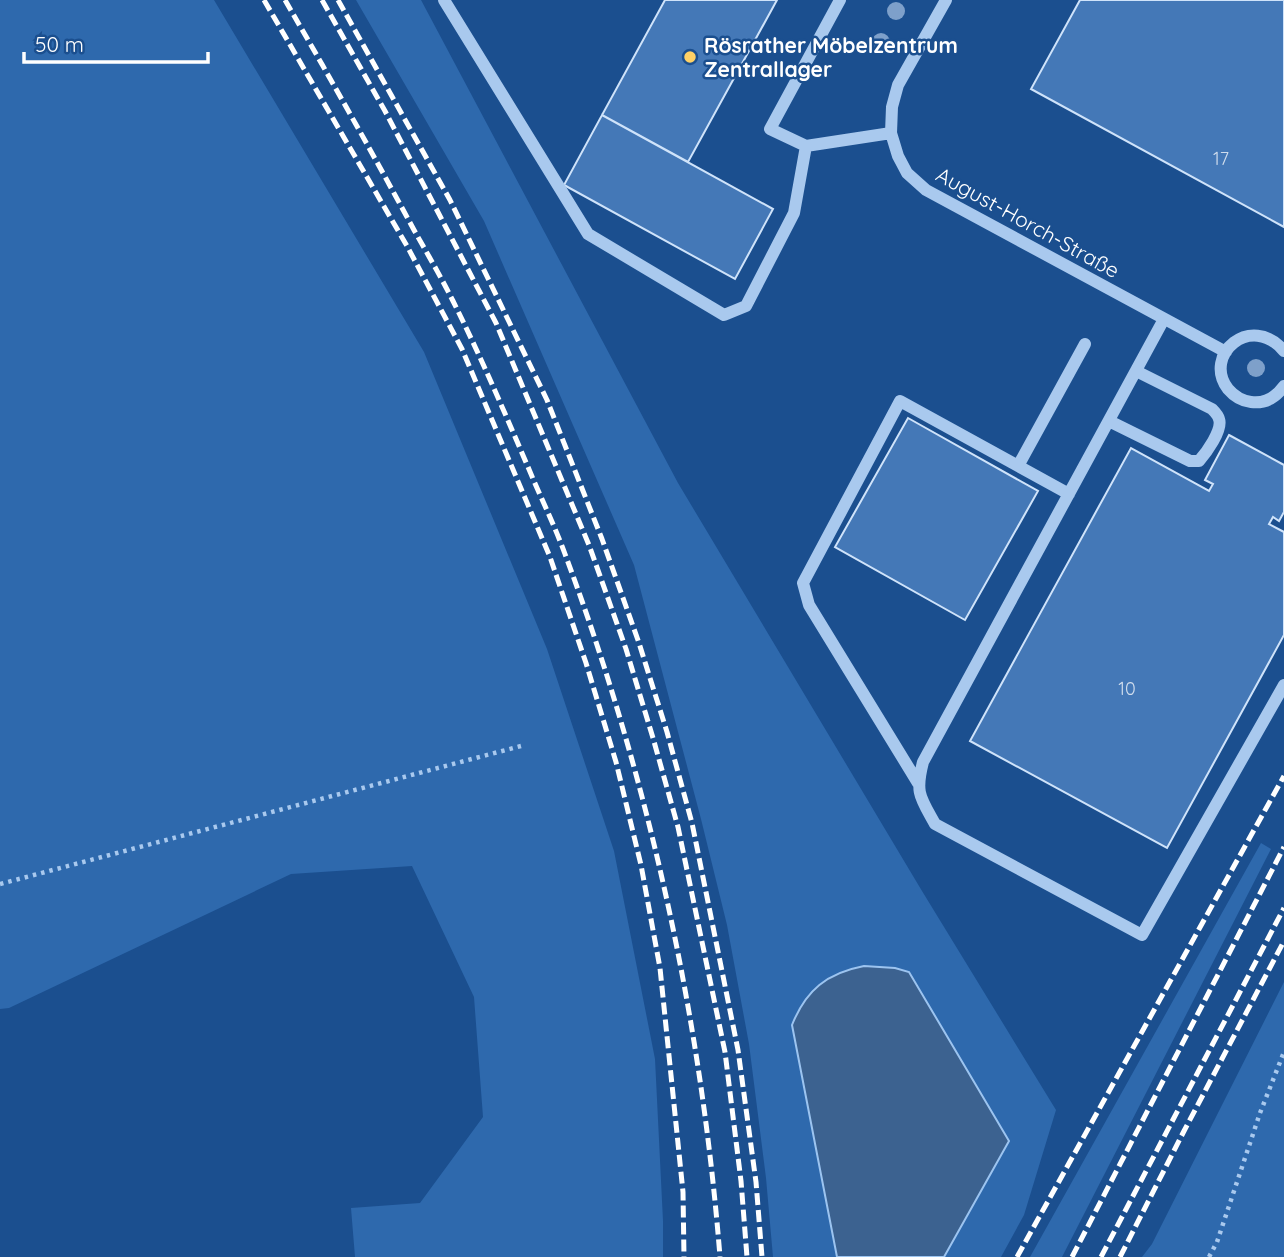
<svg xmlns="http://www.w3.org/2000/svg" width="1284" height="1257" font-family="Quicksand,sans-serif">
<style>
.green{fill:#2e69ad}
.water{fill:#3c6290;stroke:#9cc4f0;stroke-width:2}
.building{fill:#4478b7;stroke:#cfe3fa;stroke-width:2}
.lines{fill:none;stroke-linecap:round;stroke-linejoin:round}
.path{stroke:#a9c9ee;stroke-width:4.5;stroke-dasharray:3.5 5;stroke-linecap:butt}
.minor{stroke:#a9c9ee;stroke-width:12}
.rail{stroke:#fff;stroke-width:5;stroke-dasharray:12 5;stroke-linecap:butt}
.tree{fill:#7ea0ca}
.poi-dot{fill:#ffd166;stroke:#1b4f8f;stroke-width:2.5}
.labels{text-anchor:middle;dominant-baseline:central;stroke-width:5;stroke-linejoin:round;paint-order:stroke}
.number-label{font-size:18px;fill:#d0dded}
.poi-label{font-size:21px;font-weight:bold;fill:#fff;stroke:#1b4f8f;text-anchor:start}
.street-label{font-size:21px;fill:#fff;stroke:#1b4f8f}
</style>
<rect width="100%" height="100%" fill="#1b4f8f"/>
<!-- green -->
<path class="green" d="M0,0H214L424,352L547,649L614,851L655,1059L663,1221V1257H355L351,1208L420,1203L483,1117L474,997L412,866L291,874L9,1008L0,1009Z
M356,0H421L678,483L922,891L1056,1110L1024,1215L1001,1257H773L766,1178L749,1044L727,925L701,819L634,565L484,221Z
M1261,843L1271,849L1062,1257H1030Z
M1284,982V1257H1142L1152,1244Z"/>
<!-- water -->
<path class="water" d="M864,966L895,968L909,972L1009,1141L944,1257H837L792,1025C806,990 827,973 864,966Z"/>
<!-- building -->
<path class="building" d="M665,0H777L688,162L602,115Z
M1080,0H1284V227L1031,89Z
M602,115L773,209L735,279L564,185Z
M908,418L1038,491L965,620L835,547Z
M1229,435L1284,465V512L1279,521L1273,517L1269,524L1284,532V635L1167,848L970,741L1131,448L1209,491L1213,484L1205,480Z"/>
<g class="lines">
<!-- path -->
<path class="path" d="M0,884L521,746
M1209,1257L1217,1242L1260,1113L1284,1052"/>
<!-- minor -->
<path class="minor" d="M444,0L588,234L724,315L746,306L794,213L806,146L891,133
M946,0L898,85L892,107L891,133L898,156L907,173L926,190L1226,352
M806,146L770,129L840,0
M1164,319L923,762C915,793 920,797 935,824L1142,935L1284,685
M1284,351C1251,312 1202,355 1228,389C1234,396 1242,401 1251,402C1265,404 1276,397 1284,386
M1109,421L1190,461H1199C1206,453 1223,430 1219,419C1218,415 1215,412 1212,409L1136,371
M1018,466L1085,344
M918,783L809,605L803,583L900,401L1069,494"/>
<!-- rail -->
<path class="rail" d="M264,0L407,246L462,349L550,557L586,663L616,762L641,865L660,968L683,1192L684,1257
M285,0C329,76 372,152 414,230C427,253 441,277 453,301C480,355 504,411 528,467C540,496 554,524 565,554C649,779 701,1017 720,1257
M322,0L385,111L496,323L589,545L626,649L653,738L678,827L725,1052L741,1181L747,1257
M338,0L450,200L547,400L602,539L639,643L667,732L692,823L738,1050L756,1182L762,1257
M1017,1257L1284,776
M1072,1257L1284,847
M1101,1257L1284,908
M1120,1257L1184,1131L1284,941"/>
</g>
<!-- trees -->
<g class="tree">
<circle cx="896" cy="11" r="9"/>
<circle cx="881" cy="42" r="9"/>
<circle cx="1256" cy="368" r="9"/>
</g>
<!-- markers -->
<circle class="poi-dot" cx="690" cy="57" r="7"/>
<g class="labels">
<!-- number labels -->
<g class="number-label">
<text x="1221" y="158">17</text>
<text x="1127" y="688">10</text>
</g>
<!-- poi labels -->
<g class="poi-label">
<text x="704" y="45">Rösrather Möbelzentrum<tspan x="704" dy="24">Zentrallager</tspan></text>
</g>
<!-- street labels -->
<g class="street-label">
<text transform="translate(1028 222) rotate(29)">August-Horch-Straße</text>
</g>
</g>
<!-- scale -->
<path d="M24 52v10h184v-10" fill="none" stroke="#ffffff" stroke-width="3.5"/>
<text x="35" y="52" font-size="21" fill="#ffffff" stroke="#1b4f8f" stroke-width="5" paint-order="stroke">50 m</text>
</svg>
